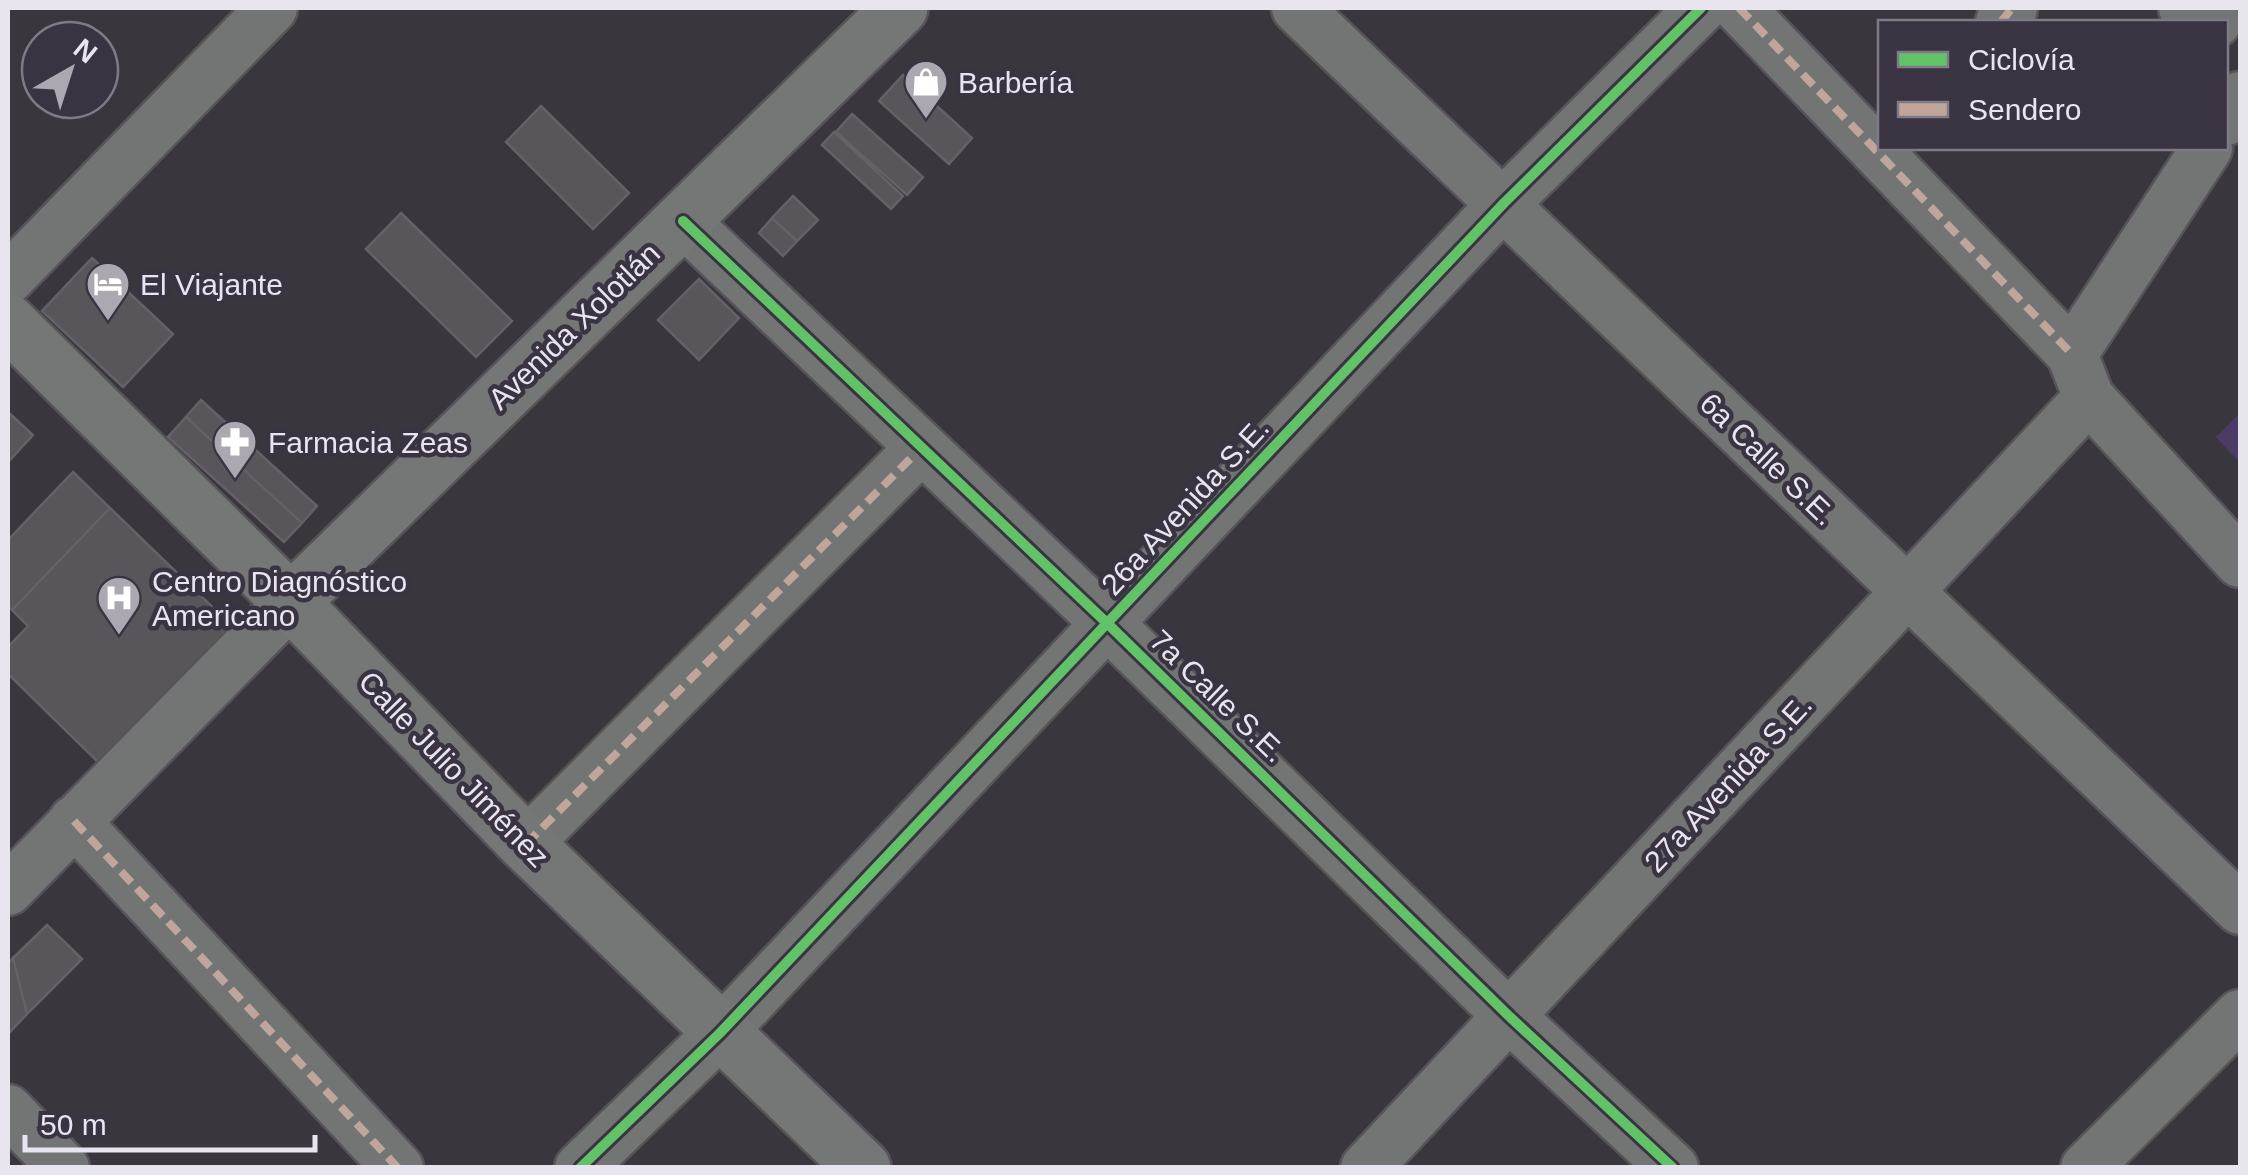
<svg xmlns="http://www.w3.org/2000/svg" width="2248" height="1175" font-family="Arial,sans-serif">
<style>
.green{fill:#4c3a67}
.building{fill:#58555b;stroke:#646168;stroke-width:2.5}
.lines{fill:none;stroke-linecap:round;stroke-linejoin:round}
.minor-casing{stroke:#565359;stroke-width:55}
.major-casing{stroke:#565359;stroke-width:60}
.minor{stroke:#737574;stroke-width:50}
.major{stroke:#757676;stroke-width:55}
.quiet{stroke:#c0a59a;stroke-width:8;stroke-dasharray:15 8;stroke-linecap:butt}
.cycleway-casing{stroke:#393342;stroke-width:16}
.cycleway{stroke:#61c268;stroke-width:10}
.labels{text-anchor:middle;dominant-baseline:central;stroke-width:9;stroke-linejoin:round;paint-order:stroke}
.poi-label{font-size:30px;fill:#e9e5ef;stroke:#393342;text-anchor:start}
.street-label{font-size:30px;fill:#e9e5ef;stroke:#393342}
</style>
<rect width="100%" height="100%" fill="#3a363e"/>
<!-- green -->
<path class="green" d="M2240,413V463L2216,437Z"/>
<!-- building -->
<path class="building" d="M903,75L972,138L949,164L879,101Z
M541,106L629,193L593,229L506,142Z
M852,114L923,177L907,195L836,132Z
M834,132L903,196L891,209L822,145Z
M793,196L818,220L797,241L772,218Z
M401,213L512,321L476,357L366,249Z
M772,218L797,241L783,256L759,233Z
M92,258L173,334L123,387L42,311Z
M699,279L739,318L699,360L658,320Z
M201,400L317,506L302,523L186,417Z
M8,412L33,435L8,462Z
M186,417L302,523L284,542L168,437Z
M73,472L110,508L12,610L8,606V540Z
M110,508L231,625L98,762L8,674V647L28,626L12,610Z
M47,925L82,959L27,1014L13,958Z
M13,958L27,1014L8,1034V964Z"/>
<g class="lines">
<defs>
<path id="minor" d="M1297,8C1613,306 1924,610 2240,909
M1739,8L2072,354L2089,398L2240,562
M2184,8L2216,22
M2001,22L2012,8
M2226,120L2240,97
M683,221L1109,625L1510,1017L1673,1168
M8,279L272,8
M2072,354L2207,148
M74,821L398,1168
M526,844L920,449
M8,890L291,602
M8,1110L64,1168
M580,1168L720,1033L1504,203L1701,8
M1366,1168L2089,398
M2086,1168L2240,1015"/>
<path id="major" d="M8,322L291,602L526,844L863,1168
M291,602L900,8"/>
</defs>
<!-- minor casing -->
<use href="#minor" class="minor-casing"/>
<!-- major casing -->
<use href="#major" class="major-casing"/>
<!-- minor -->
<use href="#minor" class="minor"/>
<!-- major -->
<use href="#major" class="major"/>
<!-- quiet -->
<path class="quiet" d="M1739,8L2072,354
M2001,22L2012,8
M74,821L398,1168
M526,844L920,449"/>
<defs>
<path id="cycleway" d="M683,221L1109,625L1510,1017L1673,1168
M580,1168L720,1033L1504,203L1701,8"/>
</defs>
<!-- cycleway casing -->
<use href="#cycleway" class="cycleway-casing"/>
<!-- cycleway -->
<use href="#cycleway" class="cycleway"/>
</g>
<!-- icons -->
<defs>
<symbol id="shop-pin" viewBox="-11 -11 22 30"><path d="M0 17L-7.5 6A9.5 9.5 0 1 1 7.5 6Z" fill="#aca8b1" stroke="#393342"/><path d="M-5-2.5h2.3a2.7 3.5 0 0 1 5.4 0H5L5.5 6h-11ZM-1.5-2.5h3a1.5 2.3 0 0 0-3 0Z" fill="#fff"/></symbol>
<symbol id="hotel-pin" viewBox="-11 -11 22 30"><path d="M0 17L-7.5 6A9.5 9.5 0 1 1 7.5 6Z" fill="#aca8b1" stroke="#393342"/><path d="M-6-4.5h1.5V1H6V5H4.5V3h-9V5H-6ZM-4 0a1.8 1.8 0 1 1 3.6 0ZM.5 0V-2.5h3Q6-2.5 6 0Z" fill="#fff"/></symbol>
<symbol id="pharmacy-pin" viewBox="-11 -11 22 30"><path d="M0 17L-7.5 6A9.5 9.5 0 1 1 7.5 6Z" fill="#aca8b1" stroke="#393342"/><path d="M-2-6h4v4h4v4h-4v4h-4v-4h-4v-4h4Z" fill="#fff"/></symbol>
<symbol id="hospital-pin" viewBox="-11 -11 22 30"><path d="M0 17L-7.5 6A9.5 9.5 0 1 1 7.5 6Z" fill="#aca8b1" stroke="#393342"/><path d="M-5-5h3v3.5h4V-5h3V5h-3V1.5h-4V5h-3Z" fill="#fff"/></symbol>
</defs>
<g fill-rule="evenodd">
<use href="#shop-pin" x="901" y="57" width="50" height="68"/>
<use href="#hotel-pin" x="83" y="259" width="50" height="68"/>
<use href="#pharmacy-pin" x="210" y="417" width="50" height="68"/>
<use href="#hospital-pin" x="94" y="573" width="50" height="68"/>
</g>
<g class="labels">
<!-- poi labels -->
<g class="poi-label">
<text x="958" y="82">Barbería</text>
<text x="140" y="284">El Viajante</text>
<text x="268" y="442">Farmacia Zeas</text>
<text x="152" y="581">Centro Diagnóstico<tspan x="152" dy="34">Americano</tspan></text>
</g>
<!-- street labels -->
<g class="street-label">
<text transform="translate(574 326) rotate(-44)">Avenida Xolotlán</text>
<text transform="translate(1768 459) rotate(44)">6a Calle S.E.</text>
<text transform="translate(1185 506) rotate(-47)">26a Avenida S.E.</text>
<text transform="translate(1218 696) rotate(44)">7a Calle S.E.</text>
<text transform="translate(454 769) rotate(46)">Calle Julio Jiménez</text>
<text transform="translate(1728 783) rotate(-47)">27a Avenida S.E.</text>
</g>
</g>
<!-- border -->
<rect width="2248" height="1175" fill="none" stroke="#e9e5ef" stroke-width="20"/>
<!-- legend -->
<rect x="1878" y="20" width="350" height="130" fill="#393342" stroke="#7f7a87" stroke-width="2.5"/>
<rect x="1898" y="52" width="50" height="15" fill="#61c268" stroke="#7f7a87" stroke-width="2.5"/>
<text x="1968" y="70" font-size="30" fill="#e9e5ef">Ciclovía</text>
<rect x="1898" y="102" width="50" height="15" fill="#c0a59a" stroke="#7f7a87" stroke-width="2.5"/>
<text x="1968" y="120" font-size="30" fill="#e9e5ef">Sendero</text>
<!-- north arrow -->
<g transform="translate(70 70) rotate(39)"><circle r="48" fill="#393342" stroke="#7f7a87" stroke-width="2.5"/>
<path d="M0-8L18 38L0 25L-18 38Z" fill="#aca8b1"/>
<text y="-15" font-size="28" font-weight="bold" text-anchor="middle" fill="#e9e5ef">N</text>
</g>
<!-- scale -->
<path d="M25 1135v15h290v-15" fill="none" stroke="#e9e5ef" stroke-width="5"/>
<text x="40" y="1135" font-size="30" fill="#e9e5ef" stroke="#393342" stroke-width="8" paint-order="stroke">50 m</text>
</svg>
